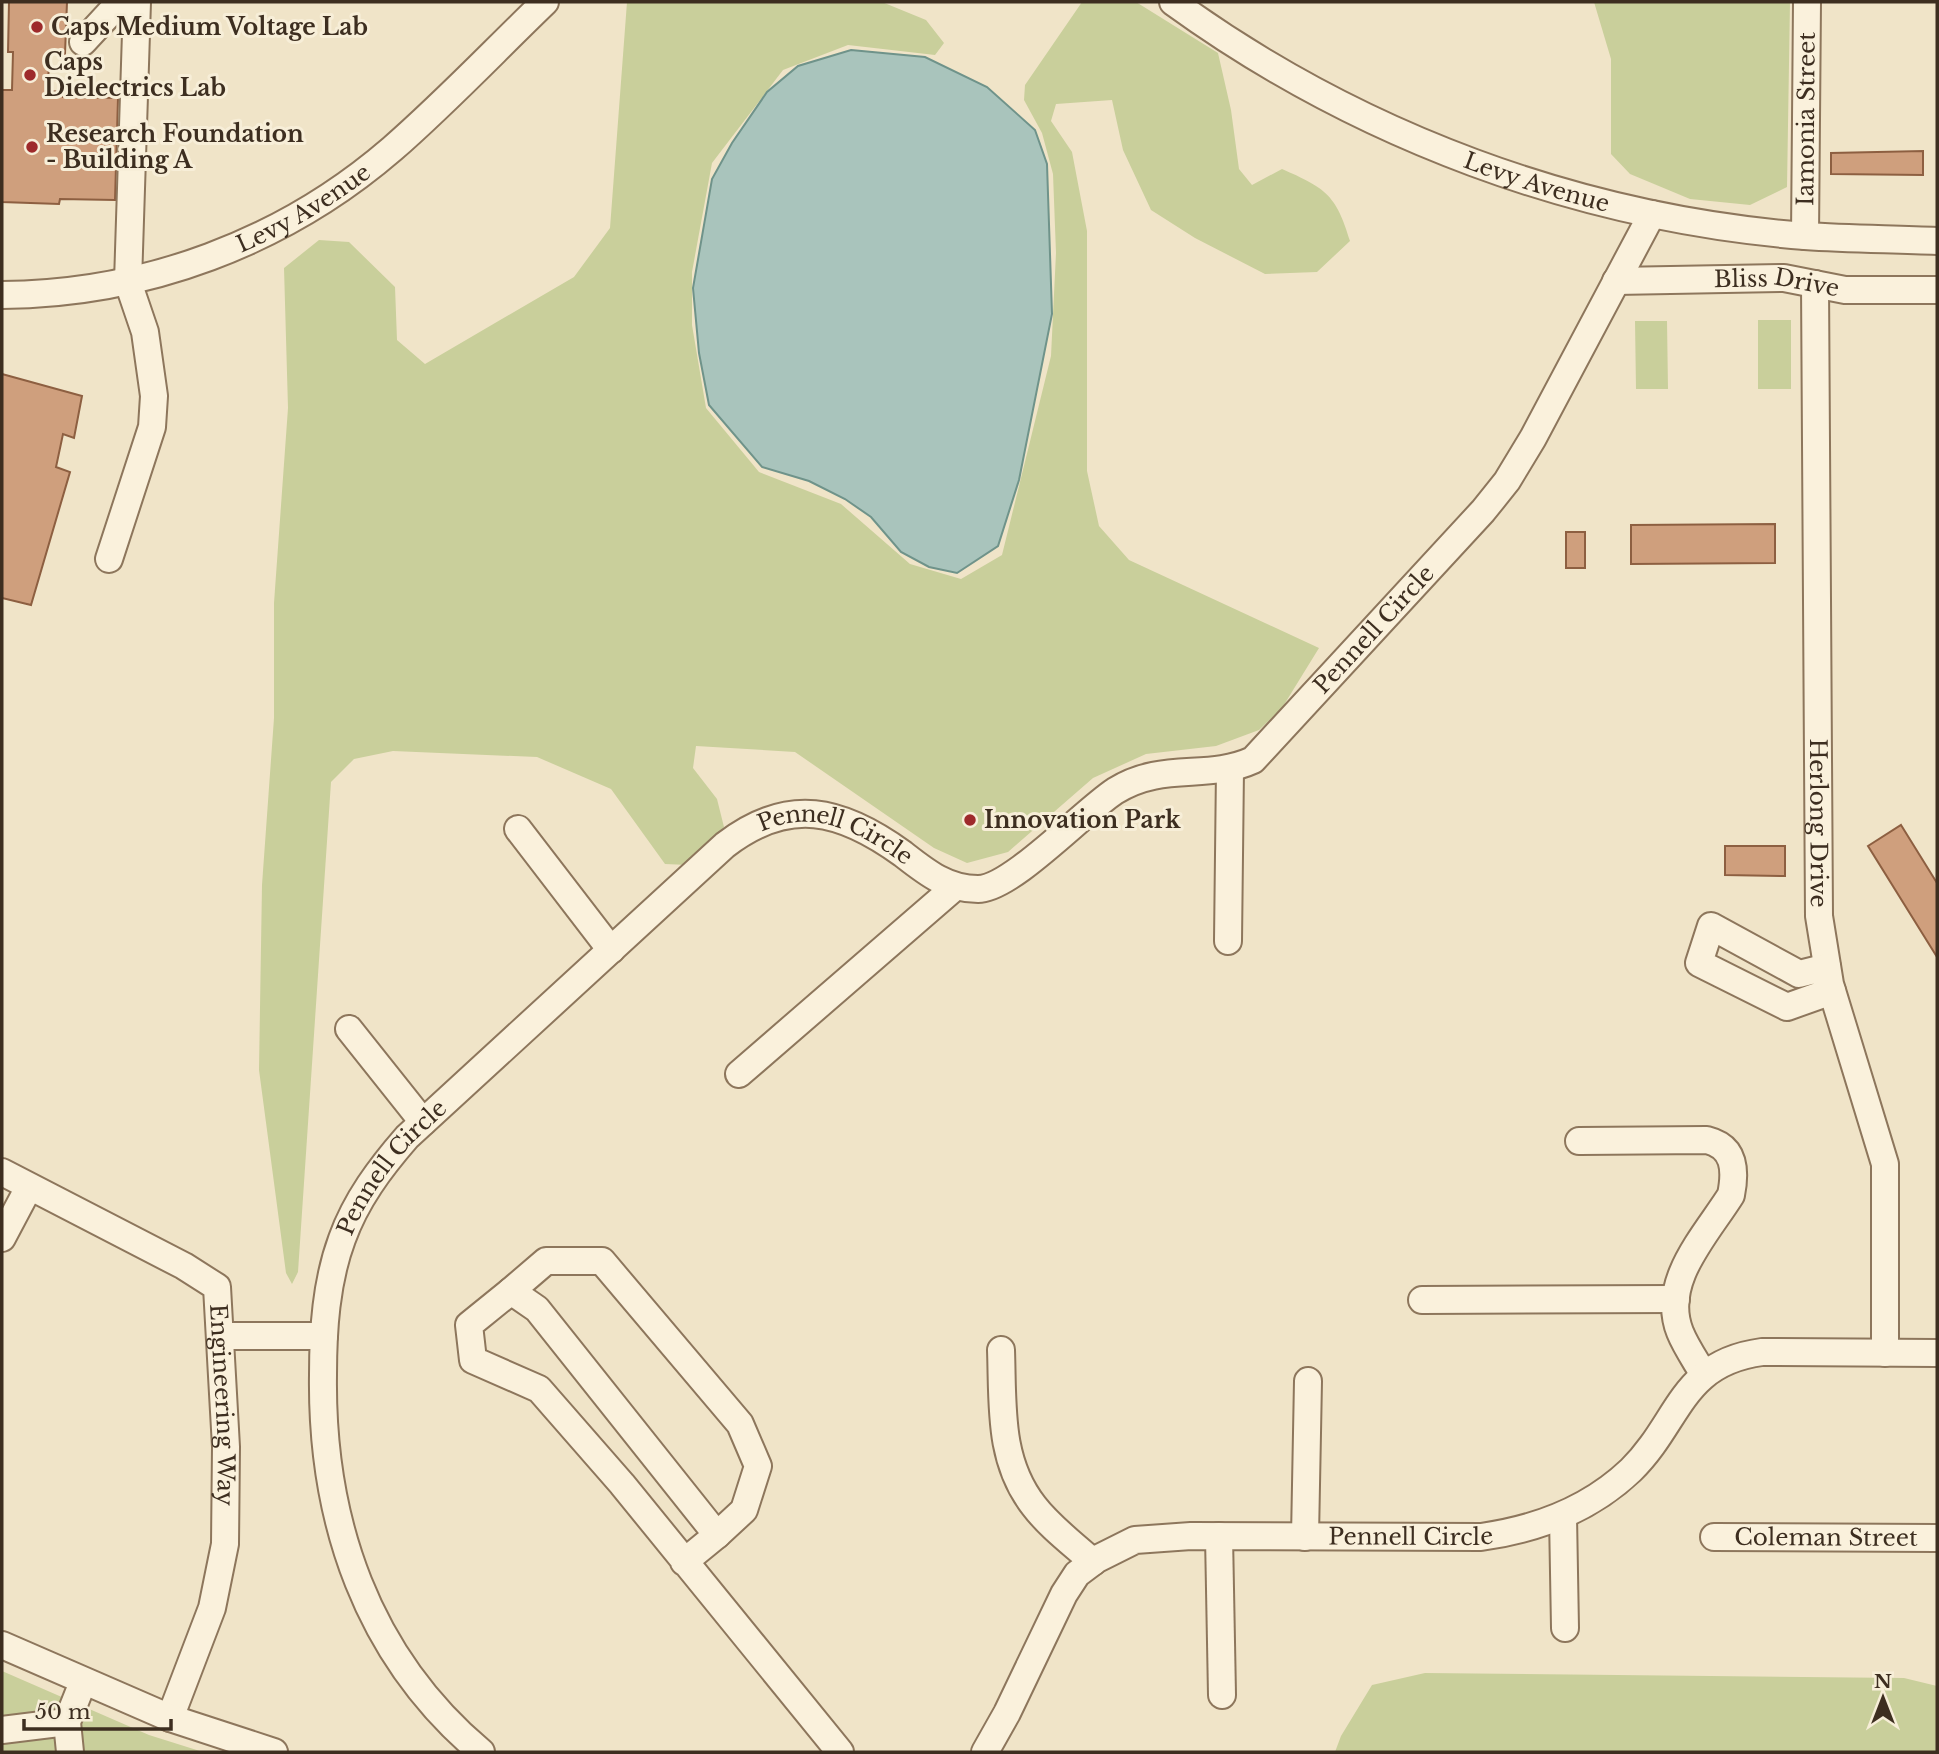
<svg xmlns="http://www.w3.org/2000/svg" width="1939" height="1754" font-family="'Libre Baskerville',serif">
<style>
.green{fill:#c9cf9b}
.water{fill:#a9c4bc;stroke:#6f938a;stroke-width:2}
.building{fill:#cf9f7d;stroke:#8d5f41;stroke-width:2}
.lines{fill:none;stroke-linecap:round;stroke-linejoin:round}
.minor-casing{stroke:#8d765c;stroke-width:30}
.minor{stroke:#faf1dc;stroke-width:26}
.poi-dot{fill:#9e2a2b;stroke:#f7eed8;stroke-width:2.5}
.labels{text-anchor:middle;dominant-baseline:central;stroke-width:6;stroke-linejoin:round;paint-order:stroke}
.poi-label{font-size:23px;font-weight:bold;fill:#3d2e20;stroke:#f7eed8;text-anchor:start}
.street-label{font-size:23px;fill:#3d2e20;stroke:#f7eed8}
</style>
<rect width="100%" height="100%" fill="#f0e4c8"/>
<!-- green -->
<path class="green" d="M627,2H882L926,20L944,43L935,55L848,45L783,70L712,163L692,272V325L706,408L759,472L841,504L910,564L961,579L1002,555L1051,356L1056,253L1053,174L1042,133L1024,100L1025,85L1082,2H1136L1218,53L1231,110L1239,169L1252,185L1282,169C1325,188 1336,194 1350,241L1317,272L1265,274L1195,238L1151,210L1123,150L1112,100L1056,104L1051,121L1072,152L1087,231V471L1099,526L1129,560L1319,648L1282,708L1259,730L1216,746L1146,754L1093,778L1008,852L967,863L934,848L795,752L696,746L693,768L717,799L724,827L688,865L665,864L611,789L537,757L393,751L354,759L331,782L298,1272L292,1284L286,1273L259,1070L262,885L274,718V603L288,408L284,268L319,240L349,242L395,287L397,340L425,364L574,277L610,228Z
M1594,2H1790L1787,187L1750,205L1690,199L1630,174L1611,154V59Z
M1758,320H1791V389H1758Z
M1635,321H1667L1668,389H1636Z
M2,1671L149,1735L203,1752H2Z
M1425,1673L1904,1678L1937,1686V1752H1335L1341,1736L1372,1685Z"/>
<!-- water -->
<path class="water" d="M851,50L925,57L987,87L1035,130L1047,164L1052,314L1019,480L998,546L957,573L929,567L901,552L871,517L845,499L809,481L762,467L709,405L699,353L693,288L712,179L732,143L767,92L798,66Z"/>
<!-- building -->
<path class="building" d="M9,2H67L65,54L49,53L48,91L63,92V97L118,98L115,200L60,199L59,204L2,202V90H12L13,52H8Z
M1923,151V175L1831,174V153Z
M2,374L82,396L74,438L63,434L56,467L70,472L31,605L2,598Z
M1775,524V563L1631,564V525Z
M1566,532H1585V568H1566Z
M1901,825L1937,883V957L1868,846Z
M1725,846H1785V876L1725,875Z"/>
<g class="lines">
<defs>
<g id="minor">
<path id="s1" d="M1173,2C1358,136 1578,218 1805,236C1849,239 1893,239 1937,241"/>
<path d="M83,42L120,2"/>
<path id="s2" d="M1805,236L1807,2"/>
<path id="s3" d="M1616,281L1784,278L1845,290H1937"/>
<path id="s4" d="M1815,284L1819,916L1830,984L1885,1164V1353"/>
<path id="s5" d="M2,295C145,294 283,243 392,149C445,103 494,51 545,2"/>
<path d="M109,559L152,427L154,396L145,332L128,282L137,2"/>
<path d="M518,829L611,950"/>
<path d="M1228,941L1230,769"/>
<path d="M1827,967L1799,974L1711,926L1699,963L1787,1007L1832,991"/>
<path d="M349,1029L423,1122"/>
<path d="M739,1074L955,887"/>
<path d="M1579,1141L1707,1140C1735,1147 1736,1170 1731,1195C1706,1235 1660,1282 1680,1332C1686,1347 1696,1361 1704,1375"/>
<path id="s6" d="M2,1172L184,1266L217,1287L226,1447L225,1544L212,1608L170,1718"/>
<path d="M2,1238L29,1187"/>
<path d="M511,1291L546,1261H602L740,1424L758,1466L744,1510L717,1535"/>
<path d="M1422,1300L1676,1299"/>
<path d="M222,1336H324"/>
<path d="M1001,1350C1003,1405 998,1460 1034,1506C1050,1527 1073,1544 1093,1562"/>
<path d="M1563,1516L1565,1628"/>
<path d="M1219,1536L1222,1695"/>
<path d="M1305,1537L1308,1381"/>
<path id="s7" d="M1714,1537L1937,1538"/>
<path d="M684,1562L717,1535L537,1309L511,1291L469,1325L473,1360L539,1389L622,1484L840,1752"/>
<path d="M2,1645L170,1718L274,1752"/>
<path d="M2,1730L67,1722"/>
<path d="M70,1752L67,1722L83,1682"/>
<path id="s8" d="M481,1752C367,1656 321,1521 323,1375C323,1330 326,1282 342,1239C356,1200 380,1168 407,1137L725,845C789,796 841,809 903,854C926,872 947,889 978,889C1011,889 1083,812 1115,791C1163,761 1207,781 1253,760L1483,511L1507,481L1533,438L1652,214"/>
<path id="s9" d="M985,1752L1007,1713L1064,1594L1077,1574L1097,1559L1135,1540L1191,1536L1481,1537C1538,1529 1589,1510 1631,1470C1680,1422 1680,1363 1762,1352L1937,1353"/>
</g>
</defs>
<!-- minor casing -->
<use href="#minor" class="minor-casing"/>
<!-- minor -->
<use href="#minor" class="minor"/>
</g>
<!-- markers -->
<g class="poi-dot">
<circle cx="37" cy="27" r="7"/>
<circle cx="30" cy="75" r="7"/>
<circle cx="32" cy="147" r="7"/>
<circle cx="970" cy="820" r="7"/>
</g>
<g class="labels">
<!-- poi labels -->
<g class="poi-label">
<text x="51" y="27">Caps Medium Voltage Lab</text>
<text x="44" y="62">Caps<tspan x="44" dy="26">Dielectrics Lab</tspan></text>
<text x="46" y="134">Research Foundation<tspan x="46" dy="26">- Building A</tspan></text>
<text x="984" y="820">Innovation Park</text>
</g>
<!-- street labels -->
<g class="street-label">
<text stroke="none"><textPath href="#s2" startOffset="117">Iamonia Street</textPath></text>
<text stroke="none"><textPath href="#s1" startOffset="408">Levy Avenue</textPath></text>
<text stroke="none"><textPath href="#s5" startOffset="318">Levy Avenue</textPath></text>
<text stroke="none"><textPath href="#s3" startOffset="161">Bliss Drive</textPath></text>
<text stroke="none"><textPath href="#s8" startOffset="1885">Pennell Circle</textPath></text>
<text stroke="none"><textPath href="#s4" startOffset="539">Herlong Drive</textPath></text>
<text stroke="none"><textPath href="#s8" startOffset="1236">Pennell Circle</textPath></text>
<text stroke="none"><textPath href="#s8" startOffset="649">Pennell Circle</textPath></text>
<text stroke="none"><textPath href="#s6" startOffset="362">Engineering Way</textPath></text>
<text stroke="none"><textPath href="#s9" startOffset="544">Pennell Circle</textPath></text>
<text stroke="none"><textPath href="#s7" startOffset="112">Coleman Street</textPath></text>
</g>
</g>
<!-- border -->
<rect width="1939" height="1754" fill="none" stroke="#3d2e20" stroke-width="7"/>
<!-- north arrow -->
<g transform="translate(1883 1698)" stroke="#f7eed8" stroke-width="5" paint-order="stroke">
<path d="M0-5L12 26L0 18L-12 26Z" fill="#3d2e20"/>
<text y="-10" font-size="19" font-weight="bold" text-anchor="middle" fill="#3d2e20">N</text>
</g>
<!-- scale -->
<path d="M24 1719v10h147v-10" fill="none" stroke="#3d2e20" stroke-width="3.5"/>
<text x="35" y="1719" font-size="21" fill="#3d2e20" stroke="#f7eed8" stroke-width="5" paint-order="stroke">50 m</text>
</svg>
